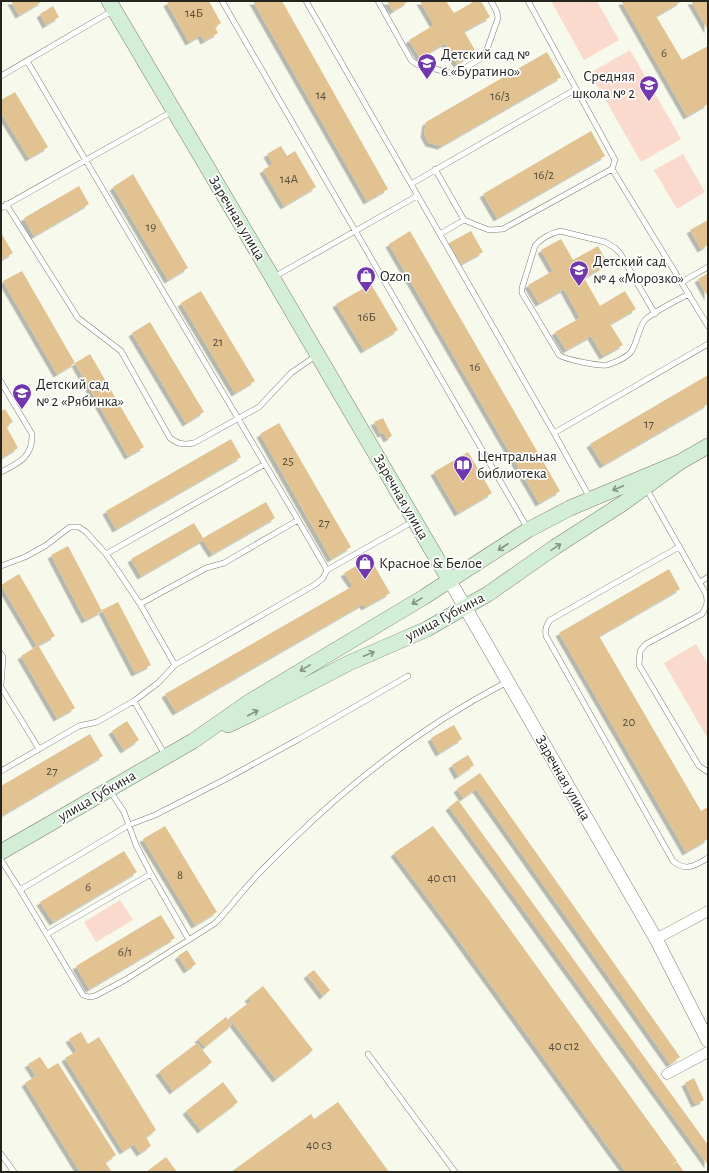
<svg xmlns="http://www.w3.org/2000/svg" width="709" height="1173" font-family="'Alegreya Sans',sans-serif">
<style>
.green{fill:#fadacc}
.building{fill:#e2c290;filter:url(#shadow)}
.lines{fill:none;stroke-linecap:round;stroke-linejoin:round}
.service-casing{stroke:#7d7e73;stroke-width:6}
.minor-casing{stroke:#7d7e73;stroke-width:11}
.tertiary-casing{stroke:#7d7e73;stroke-width:14}
.secondary-casing{stroke:#7d7e73;stroke-width:16}
.service{stroke:#fff;stroke-width:5}
.minor{stroke:#fff;stroke-width:10}
.tertiary{stroke:#fff;stroke-width:13}
.secondary{stroke:#d2efd6;stroke-width:15}
.oneway{stroke:#849484}
.labels{text-anchor:middle;dominant-baseline:central;stroke-width:3.5;stroke-linejoin:round;paint-order:stroke}
.number-label{font-size:13px;fill:#544c3c}
.poi-label{font-size:15px;fill:#252520;stroke:#fff;text-anchor:start}
.street-label{font-size:15px;fill:#252520;stroke:#fff}
</style>
<defs>
<filter id="shadow"><feDropShadow dx="-3.5" dy="3.5" stdDeviation="0" flood-color="#0004"/></filter>
</defs>
<rect width="100%" height="100%" fill="#f7f9ec"/>
<!-- green -->
<path class="green" d="M551,1H597L619,40L584,60Z
M630,50L681,139L641,162L590,73Z
M683,154L705,192L677,209L654,170Z
M696,644L708,665V739L664,663Z
M120,900L133,920L96,942L84,922Z"/>
<!-- building -->
<path class="building" d="M11,1H43L19,15Z
M170,1H209L221,23L215,27L218,33L204,41L201,35L189,42L167,3Z
M253,1H282L388,189L367,201Z
M387,1H409L393,11Z
M420,1H446L454,13L475,1H481L490,17L464,31L476,52L457,64L445,43L420,58L409,40L434,25Z
M624,1H682L656,16L682,60L708,46V104L687,116L622,2Z
M691,1H708V30Z
M53,6L59,17L46,25L40,14Z
M547,52L561,77L441,146L429,143L424,134L426,122Z
M15,92L48,147L29,158L1,113V100Z
M591,131L605,156L497,218L483,194Z
M281,146L287,156L295,151L316,187L284,206L263,170L273,164L267,154Z
M133,174L188,268L168,280L113,187Z
M79,186L89,204L34,236L24,218Z
M708,220V245L701,249L690,230Z
M410,231L560,491L539,503L389,244Z
M471,231L483,252L461,264L449,243Z
M1,233L13,253L1,260Z
M561,239L573,260L598,246L608,264L584,278L600,306L625,291L636,309L610,324L623,345L603,356L591,336L566,350L555,332L580,318L564,289L539,303L528,285L553,271L541,250Z
M22,271L75,363L90,354L144,447L128,456L75,363L57,374L3,281Z
M708,273V297L698,279Z
M371,284L398,330L364,350L336,304Z
M201,291L255,381L235,393L181,303Z
M150,322L204,412L186,423L132,333Z
M708,375V404L603,465L590,444Z
M5,409L13,422L6,426L18,448L1,458V411Z
M383,418L392,436L387,439L384,433L381,434L374,422Z
M279,423L351,547L331,559L260,434Z
M231,439L241,457L116,529L106,511Z
M468,452L492,493L458,513L434,472Z
M266,502L275,518L212,554L203,540L141,576L131,559L194,523L203,538Z
M68,546L102,611L85,620L51,555Z
M370,558L390,593L365,607L363,604L176,712L165,694L353,586L344,573Z
M669,569L680,589L599,636L701,811L708,807V839L686,852L559,633Z
M19,574L55,636L38,645L75,708L57,718L21,656L37,646L1,585Z
M118,602L151,665L135,673L102,610Z
M127,721L139,740L124,750L112,731Z
M454,725L462,739L439,753L431,738Z
M90,734L103,756L1,816V786Z
M468,755L474,765L458,776L452,765Z
M480,773L680,1057L670,1064L476,789L463,798L457,789Z
M458,800L708,1145V1165L449,807Z
M165,826L217,912L195,925L143,839Z
M433,826L491,903L677,1161L670,1166L677,1162L684,1172H626L452,931L394,853Z
M124,851L137,872L53,922L40,902Z
M161,915L175,938L89,989L76,966Z
M187,950L196,964L187,970L178,956Z
M314,970L330,990L323,996L307,975Z
M263,986L313,1050L276,1079L229,1018L251,1001L248,998Z
M226,1017L232,1025L205,1047L198,1039Z
M81,1032L88,1044L99,1037L156,1130L146,1137L151,1146L140,1153L134,1144L123,1151L65,1058L77,1051L69,1039Z
M197,1043L212,1062L173,1091L159,1072Z
M40,1057L48,1069L58,1063L116,1155L105,1162L111,1171L109,1172H96L94,1169L89,1172H80L25,1083L36,1076L28,1064Z
M694,1078L704,1100L695,1104L685,1083Z
M223,1082L238,1102L201,1130L186,1111Z
M338,1102L389,1172H231L311,1114L314,1119Z
M166,1157L177,1172H146Z"/>
<g class="lines">
<defs>
<path id="service" d="M222,1L528,529
M306,1L554,433L590,498
M378,1L411,60L416,64L450,73H456L482,58L485,55L498,18L497,12L491,1
M528,1L615,160L612,169L708,326
M27,61L298,520
M1,76L112,11
M435,169L464,220
M411,184L576,89
M6,204L78,318L121,351L170,438C178,444 183,445 194,443L259,407L291,373L317,355
M1,208L173,111
M440,234L464,220L489,230L503,229L612,169
M274,277L417,196
M682,282L708,267
M655,314L620,253L615,248L605,242L560,231C551,233 540,239 535,246L522,288V293L559,355C567,360 598,366 607,365C614,363 626,358 631,352C637,344 639,325 646,319C657,310 677,300 689,294
M1,382L32,434C33,457 19,463 1,472
M554,433L708,344
M646,488L706,594C708,602 707,606 702,614L646,644L640,651L639,665L699,766L708,772
M679,547L550,620C546,626 545,629 546,636L673,861C686,872 694,866 708,858
M106,554L265,464
M1,566L25,557L45,546L70,527H79L86,532L106,554L118,571L140,604L175,665
M700,582L708,577
M140,604L206,568L224,563L298,520L327,570
M1,654L3,657L1,685
M1,687L39,749
M134,701L158,683L175,665L316,584L323,578L327,570L414,521
M1,771L79,726L97,722L134,701L165,755
M110,791L124,812L136,845L151,874L189,940
M1,860L20,890L83,995L89,997L95,996L125,980L214,924C225,914 234,901 244,890C257,874 273,859 288,844C353,780 426,724 507,682
M20,890L129,825L155,815L224,780L299,739L408,676
M47,934L151,874
M368,1054L455,1172
M1,1154L14,1172"/>
<path id="minor" d="M656,939L708,911
M667,1074L708,1052"/>
<path id="tertiary" d="M450,581L656,939L708,1041"/>
<path id="secondary" d="M109,1L258,253L450,581
M228,725L253,713L349,663L427,629L465,607L488,594L555,547L622,504L680,462L708,446
M1,852L193,741L249,702L424,597L528,530L570,508L680,462"/>
</defs>
<!-- service casing -->
<use href="#service" class="service-casing"/>
<!-- minor casing -->
<use href="#minor" class="minor-casing"/>
<!-- tertiary casing -->
<use href="#tertiary" class="tertiary-casing"/>
<!-- secondary casing -->
<use href="#secondary" class="secondary-casing"/>
<!-- service -->
<use href="#service" class="service"/>
<!-- minor -->
<use href="#minor" class="minor"/>
<!-- tertiary -->
<use href="#tertiary" class="tertiary"/>
<!-- secondary -->
<use href="#secondary" class="secondary"/>
</g>
<!-- one-way arrows -->
<defs><path id="oneway-shaft" d="M-6 0H5M1.5-3L5.5 0L1.5 3" fill="none" stroke-width="1.6" stroke-linecap="round" stroke-linejoin="round"/></defs>
<g class="oneway">
<use href="#oneway-shaft" transform="translate(618 488) rotate(157)"/>
<use href="#oneway-shaft" transform="translate(503 547) rotate(147)"/>
<use href="#oneway-shaft" transform="translate(556 547) rotate(-34)"/>
<use href="#oneway-shaft" transform="translate(417 601) rotate(149)"/>
<use href="#oneway-shaft" transform="translate(369 654) rotate(-22)"/>
<use href="#oneway-shaft" transform="translate(305 668) rotate(149)"/>
<use href="#oneway-shaft" transform="translate(253 713) rotate(-27)"/>
</g>
<!-- icons -->
<defs>
<symbol id="school-pin" viewBox="-11 -11 22 30"><path d="M0 17L-7.5 6A9.5 9.5 0 1 1 7.5 6Z" fill="#7138ae" stroke="#fff"/><path d="M0-5L7-2L0 1L-7-2ZM-4 1L0 2.5L4 1V4Q0 6-4 4Z" fill="#fff"/></symbol>
<symbol id="shop-pin" viewBox="-11 -11 22 30"><path d="M0 17L-7.5 6A9.5 9.5 0 1 1 7.5 6Z" fill="#7138ae" stroke="#fff"/><path d="M-5-2.5h2.3a2.7 3.5 0 0 1 5.4 0H5L5.5 6h-11ZM-1.5-2.5h3a1.5 2.3 0 0 0-3 0Z" fill="#fff"/></symbol>
<symbol id="library-pin" viewBox="-11 -11 22 30"><path d="M0 17L-7.5 6A9.5 9.5 0 1 1 7.5 6Z" fill="#7138ae" stroke="#fff"/><path d="M-6-4Q-3-5.5-.7-3.5V5Q-3 3-6 4ZM6-4Q3-5.5 .7-3.5V5Q3 3 6 4Z" fill="#fff"/></symbol>
</defs>
<g fill-rule="evenodd">
<use href="#school-pin" x="416" y="52" width="22" height="30"/>
<use href="#school-pin" x="638" y="74" width="22" height="30"/>
<use href="#school-pin" x="568" y="259" width="22" height="30"/>
<use href="#shop-pin" x="355" y="265" width="22" height="30"/>
<use href="#school-pin" x="11" y="382" width="22" height="30"/>
<use href="#library-pin" x="452" y="454" width="22" height="30"/>
<use href="#shop-pin" x="354" y="552" width="22" height="30"/>
</g>
<g class="labels">
<!-- number labels -->
<g class="number-label">
<text x="194" y="13">14Б</text>
<text x="664" y="53">6</text>
<text x="321" y="95">14</text>
<text x="500" y="96">16/3</text>
<text x="544" y="175">16/2</text>
<text x="289" y="179">14А</text>
<text x="151" y="227">19</text>
<text x="367" y="317">16Б</text>
<text x="218" y="342">21</text>
<text x="475" y="367">16</text>
<text x="649" y="424">17</text>
<text x="288" y="461">25</text>
<text x="324" y="523">27</text>
<text x="629" y="722">20</text>
<text x="52" y="771">27</text>
<text x="180" y="875">8</text>
<text x="442" y="878">40 с11</text>
<text x="88" y="887">6</text>
<text x="125" y="952">6/1</text>
<text x="564" y="1046">40 с12</text>
<text x="319" y="1145">40 с3</text>
</g>
<!-- poi labels -->
<g class="poi-label">
<text x="441" y="54">Детский сад №<tspan x="441" dy="17">6 «Буратино»</tspan></text>
<text x="635" y="76" text-anchor="end">Средняя<tspan x="635" dy="17">школа № 2</tspan></text>
<text x="593" y="261">Детский сад<tspan x="593" dy="17">№ 4 «Морозко»</tspan></text>
<text x="380" y="276">Ozon</text>
<text x="36" y="384">Детский сад<tspan x="36" dy="17">№ 2 «Рябинка»</tspan></text>
<text x="477" y="456">Центральная<tspan x="477" dy="17">библиотека</tspan></text>
<text x="379" y="563">Красное &amp; Белое</text>
</g>
<!-- street labels -->
<g class="street-label">
<text transform="translate(237 218) rotate(59)">Заречная улица</text>
<text transform="translate(401 497) rotate(60)">Заречная улица</text>
<text transform="translate(445 617) rotate(-28)">улица Губкина</text>
<text transform="translate(563 778) rotate(60)">Заречная улица</text>
<text transform="translate(97 796) rotate(-30)">улица Губкина</text>
</g>
</g>
<!-- border -->
<rect width="709" height="1173" fill="none" stroke="#252520" stroke-width="4"/>
</svg>
